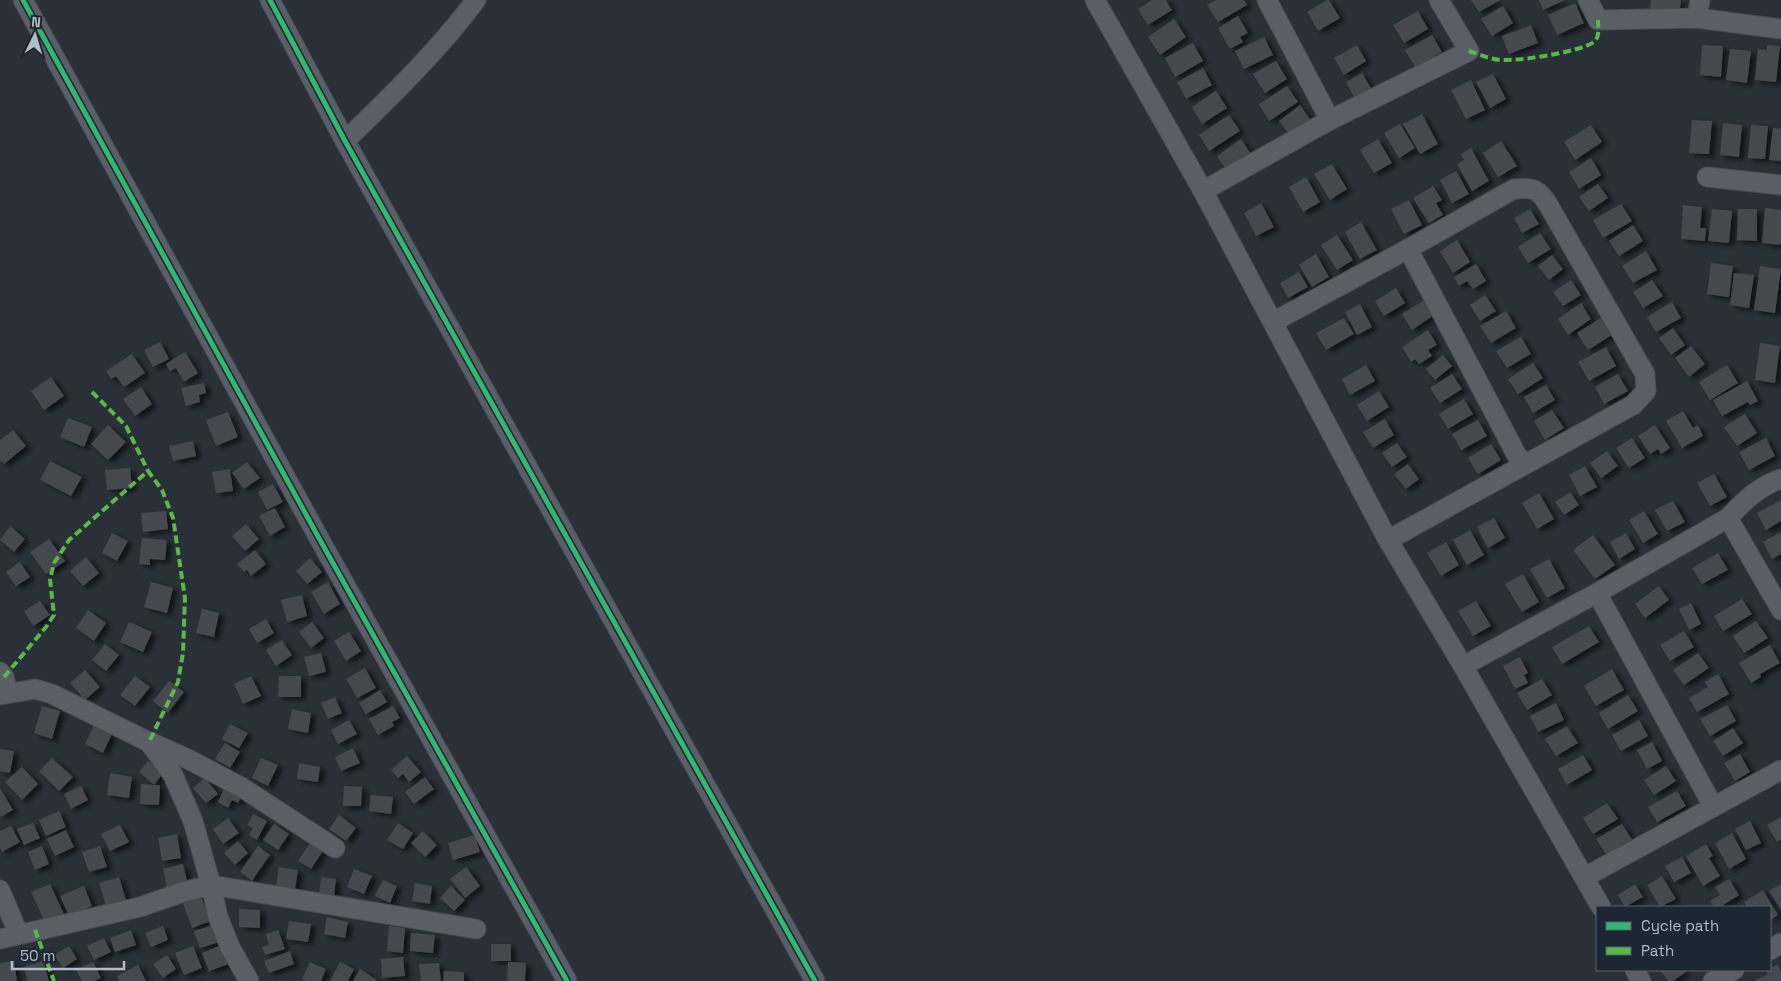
<svg xmlns="http://www.w3.org/2000/svg" width="1781" height="981" font-family="'Space Grotesk',sans-serif">
<style>
.building{fill:#444950;filter:url(#shadow)}
.lines{fill:none;stroke-linecap:round;stroke-linejoin:round}
.minor-casing{stroke:#484c53;stroke-width:21}
.minor{stroke:#5a5e66;stroke-width:19}
.quiet{stroke:#58b947;stroke-width:4;stroke-dasharray:8 4;stroke-linecap:butt}
.cycleway-casing{stroke:#1d2633;stroke-width:8}
.cycleway{stroke:#33b770;stroke-width:5}
</style>
<defs>
<filter id="shadow"><feDropShadow dx="5" dy="3" stdDeviation="2.5" flood-color="#0009"/></filter>
</defs>
<rect width="100%" height="100%" fill="#2a3038"/>
<!-- building -->
<path class="building" d="M1152,0H1166L1172,10L1148,25L1138,9Z
M1216,0H1244L1247,5L1218,22L1207,5Z
M1327,0H1329L1340,18L1318,31L1307,12Z
M1471,0H1500L1479,12Z
M1539,0H1565L1543,10Z
M1651,0H1681L1679,15L1650,11Z
M1575,3L1584,23L1557,35L1548,15Z
M1503,6L1513,23L1492,36L1481,19Z
M1418,11L1428,29L1404,43L1393,25Z
M1238,16L1248,33L1240,37L1243,42L1230,49L1218,28Z
M1174,19L1186,37L1160,55L1148,37Z
M1531,25L1538,43L1509,54L1502,36Z
M1432,35L1442,52L1415,67L1405,50Z
M1264,37L1273,55L1244,69L1235,51Z
M1193,43L1203,61L1175,77L1165,58Z
M1357,45L1366,61L1344,75L1334,58Z
M1702,45L1723,46L1721,77L1700,75Z
M1767,45L1780,46L1776,82L1755,80L1758,49L1767,50Z
M1730,49L1751,51L1747,83L1726,80Z
M1276,61L1287,79L1265,93L1253,74Z
M1203,68L1212,85L1186,99L1177,82Z
M1362,73L1372,90L1355,99L1346,82Z
M1493,74L1506,99L1490,108L1476,82Z
M1471,80L1485,110L1466,119L1451,90Z
M1287,86L1298,102L1269,121L1259,104Z
M1216,91L1227,108L1202,124L1192,107Z
M1300,105L1312,122L1291,137L1279,121Z
M1422,114L1438,144L1420,154L1403,124Z
M1229,115L1240,131L1209,151L1199,135Z
M1692,120L1712,121L1709,154L1689,153Z
M1723,123L1742,125L1739,157L1720,155Z
M1400,124L1415,148L1399,158L1384,133Z
M1591,125L1602,142L1575,160L1564,142Z
M1751,125L1768,126L1765,159L1748,158Z
M1773,128L1781,129V161L1769,160Z
M1241,139L1251,154L1234,170L1230,165L1225,168L1217,156Z
M1378,139L1392,163L1374,173L1360,150Z
M1501,141L1517,166L1498,177L1483,153Z
M1471,148L1489,181L1472,191L1457,164L1464,160L1461,154Z
M1591,158L1601,175L1579,189L1569,172Z
M1332,164L1347,189L1330,200L1314,174Z
M1456,171L1469,194L1452,203L1440,180Z
M1306,177L1320,202L1303,212L1289,187Z
M1598,184L1608,198L1589,211L1579,197Z
M1433,186L1442,200L1436,203L1443,215L1429,223L1413,198Z
M1409,200L1422,225L1404,234L1391,209Z
M1261,203L1274,227L1256,236L1244,213Z
M1621,204L1632,221L1603,238L1593,220Z
M1683,205L1702,207L1700,228H1706L1705,241L1681,239Z
M1765,208L1781,210V245L1762,243Z
M1530,209L1539,224L1522,233L1514,218Z
M1712,209L1732,211L1729,243L1708,241Z
M1738,209H1757V241L1737,240Z
M1361,222L1377,250L1360,259L1345,232Z
M1633,225L1643,241L1619,256L1609,241Z
M1540,233L1551,249L1528,263L1518,247Z
M1337,235L1353,260L1337,270L1321,245Z
M1457,240L1470,262L1453,273L1440,251Z
M1646,251L1657,270L1633,283L1622,266Z
M1316,254L1329,277L1312,287L1299,265Z
M1552,255L1563,269L1549,280L1538,266Z
M1711,263L1733,266L1729,297L1707,294Z
M1476,264L1486,281L1473,289L1467,281L1459,286L1454,277Z
M1760,266L1781,269L1775,313L1754,310Z
M1299,272L1308,287L1288,298L1280,283Z
M1734,273L1754,275L1749,308L1730,305Z
M1571,280L1581,295L1563,306L1553,292Z
M1652,280L1663,296L1643,308L1633,292Z
M1396,288L1405,303L1384,316L1375,301Z
M1485,295L1496,311L1480,321L1470,305Z
M1424,300L1434,315L1412,330L1402,314Z
M1672,302L1681,318L1656,332L1647,317Z
M1581,303L1591,319L1568,335L1558,319Z
M1360,304L1372,327L1357,335L1345,312Z
M1506,311L1516,328L1491,343L1480,326Z
M1344,318L1354,334L1326,350L1316,333Z
M1601,318L1612,335L1588,350L1577,333Z
M1673,328L1685,345L1671,355L1659,338Z
M1428,330L1437,345L1428,350L1432,356L1419,364L1415,359L1411,362L1402,347Z
M1521,337L1531,354L1507,368L1496,351Z
M160,342L169,359L153,367L144,350Z
M1760,343L1780,346L1775,383L1755,380Z
M1691,346L1705,364L1689,377L1675,358Z
M1606,347L1616,366L1589,381L1578,362Z
M185,352L198,373L184,382L176,368L170,371L166,364Z
M132,354L145,373L124,387L116,376L111,379L106,371Z
M1443,355L1452,366L1435,380L1426,369Z
M1533,363L1543,378L1518,394L1508,379Z
M1366,365L1375,381L1350,395L1342,379Z
M1727,365L1738,383L1710,400L1699,382Z
M1452,374L1462,389L1440,403L1430,388Z
M1618,374L1628,391L1604,404L1595,387Z
M51,377L64,396L44,410L31,391Z
M1747,381L1758,401L1750,405L1748,402L1722,416L1713,400Z
M204,383L206,393L199,395L200,402L186,406L181,388Z
M1546,385L1555,400L1533,413L1524,397Z
M141,387L152,404L135,416L123,399Z
M1379,391L1389,407L1367,421L1357,405Z
M1464,399L1473,414L1448,429L1439,414Z
M1552,410L1564,428L1545,440L1534,421Z
M1683,411L1693,428L1698,425L1703,436L1682,448L1666,421Z
M228,412L238,437L216,446L206,420Z
M1745,414L1757,433L1737,446L1724,427Z
M68,418L92,427L84,447L60,437Z
M1385,419L1394,435L1373,448L1363,432Z
M1478,420L1487,436L1461,450L1452,434Z
M108,425L126,442L108,460L91,444Z
M1655,425L1670,448L1661,454L1658,449L1650,454L1638,436Z
M13,430L26,446L4,464L0,460V440Z
M1632,438L1645,458L1629,468L1616,448Z
M1766,438L1775,456L1749,470L1739,452Z
M193,441L196,456L173,461L169,446Z
M1397,443L1407,457L1392,467L1382,453Z
M1491,444L1501,460L1478,474L1468,458Z
M1607,451L1618,466L1601,478L1590,463Z
M50,461L82,477L71,496L40,480Z
M247,462L260,478L244,489L232,473Z
M1408,464L1419,479L1406,489L1394,474Z
M1585,466L1597,487L1580,496L1569,475Z
M130,468L132,488L107,490L105,470Z
M230,469L233,491L216,493L212,472Z
M1714,474L1727,497L1710,506L1697,483Z
M273,484L283,502L267,510L258,492Z
M1570,492L1579,505L1564,515L1555,502Z
M1539,493L1554,519L1537,529L1522,503Z
M1781,500V521L1766,530L1757,513Z
M1673,501L1685,522L1667,531L1655,510Z
M275,508L285,527L270,536L259,516Z
M166,511L168,529L143,532L141,513Z
M1644,511L1658,534L1643,543L1629,520Z
M1494,518L1505,538L1488,548L1477,527Z
M246,524L259,539L245,551L232,536Z
M10,526L25,539L14,552L0,540Z
M1470,530L1484,555L1467,565L1453,540Z
M1781,532V554L1772,559L1763,542Z
M112,533L128,541L117,561L102,553Z
M1626,533L1635,549L1619,559L1610,542Z
M1593,535L1615,565L1595,579L1573,550Z
M142,538L167,540L165,560L150,559V565L139,564Z
M49,539L65,561L46,574L30,552Z
M1446,542L1459,565L1441,576L1427,553Z
M255,550L266,564L251,576L247,570L244,572L237,564Z
M1718,553L1728,570L1702,584L1692,568Z
M86,557L99,573L83,586L70,571Z
M310,558L322,572L307,584L296,571Z
M1549,559L1565,588L1547,598L1530,569Z
M20,562L30,577L16,586L6,572Z
M1523,574L1539,602L1522,612L1505,584Z
M151,582L173,588L167,613L144,607Z
M328,582L340,604L324,614L311,592Z
M1659,586L1669,600L1645,618L1635,604Z
M302,595L307,616L287,622L281,600Z
M1742,599L1752,614L1723,631L1714,616Z
M40,601L50,615L33,626L24,611Z
M1476,601L1491,626L1473,636L1458,611Z
M1691,603L1701,624L1689,630L1679,609Z
M202,609L219,613L214,637L196,633Z
M88,610L106,623L94,641L76,628Z
M266,619L274,633L257,643L249,629Z
M1756,621L1768,638L1744,653L1733,636Z
M129,622L152,632L143,652L120,642Z
M312,622L324,638L311,648L299,632Z
M1589,626L1599,642L1562,664L1552,647Z
M1684,631L1694,647L1670,661L1660,645Z
M349,632L361,651L346,661L334,641Z
M282,640L292,655L276,666L266,650Z
M105,644L119,655L106,671L92,660Z
M1770,645L1780,663L1760,674L1761,677L1751,683L1739,663Z
M321,653L326,672L309,676L304,657Z
M1698,653L1709,668L1684,685L1673,670Z
M1520,657L1528,673L1524,675L1528,683L1515,689L1503,666Z
M365,668L376,688L357,698L346,679Z
M1612,669L1624,690L1596,706L1584,686Z
M85,670L100,687L85,700L70,683Z
M1718,674L1729,694L1697,712L1689,698L1708,687L1705,682Z
M135,676L150,687L135,706L120,695Z
M251,676L261,696L243,704L234,684Z
M279,676H301V697H278Z
M1542,679L1552,695L1527,710L1517,693Z
M169,681L184,692L168,713L153,701Z
M380,690L387,702L366,714L359,703Z
M1628,695L1638,711L1608,729L1599,713Z
M335,697L342,713L328,719L321,703Z
M1556,703L1564,720L1538,732L1530,716Z
M1727,705L1736,721L1710,736L1700,719Z
M42,706L60,711L52,739L34,733Z
M393,706L400,718L392,722L394,726L378,735L369,719Z
M292,709L311,713L308,733L288,729Z
M349,720L357,734L338,744L331,730Z
M1639,720L1648,736L1621,751L1612,735Z
M230,724L248,733L239,748L222,739Z
M94,725L112,734L103,753L85,744Z
M1567,726L1578,743L1556,756L1545,739Z
M1733,728L1743,743L1723,756L1713,741Z
M1652,742L1662,761L1647,769L1637,750Z
M225,743L240,752L230,768L215,759Z
M353,748L360,763L341,771L335,757Z
M0,749L14,751L10,773L0,771Z
M1740,754L1750,772L1735,781L1724,763Z
M1583,755L1592,770L1567,785L1558,769Z
M407,756L421,772L409,782L403,774L398,778L391,770Z
M52,758L73,777L59,791L39,771Z
M261,758L278,765L268,786L252,778Z
M148,761L163,773L154,785H160L159,805L140,804L141,784L154,785L139,772Z
M299,763L320,767L318,782L297,779Z
M1666,766L1676,781L1654,795L1644,780Z
M22,767L38,784L22,800L5,782Z
M110,773L132,777L129,798L107,795Z
M425,777L434,789L414,804L405,792Z
M205,778L218,794L206,803L193,788Z
M226,785L243,794L238,803L232,800L228,808L218,802Z
M81,786L88,800L71,809L64,794Z
M344,786L362,787L361,806H343Z
M0,788L13,810L0,817Z
M1677,791L1686,806L1657,822L1648,807Z
M371,795L393,797L391,814L369,811Z
M1607,803L1618,819L1593,834L1583,818Z
M59,811L66,827L46,836L39,820Z
M253,814L267,821L257,840L249,835L253,828L247,825Z
M339,815L356,828L346,841L329,829Z
M1781,817V840L1777,842L1767,825Z
M228,818L239,833L223,844L213,829Z
M1750,821L1761,843L1746,850L1735,829Z
M33,823L40,838L24,845L17,829Z
M398,823L413,833L403,849L387,840Z
M274,824L289,834L278,850L263,840Z
M1622,824L1633,841L1607,856L1596,839Z
M120,825L129,842L110,851L101,834Z
M11,826L20,842L2,852L0,847V831Z
M66,830L74,847L55,856L47,839Z
M423,831L437,845L425,857L411,843Z
M1732,833L1746,859L1729,869L1715,843Z
M177,834L181,858L162,861L158,838Z
M475,835L480,852L453,860L448,843Z
M238,841L248,853L235,865L224,853Z
M310,843L323,851L311,869L298,861Z
M1706,844L1713,856L1709,858L1720,876L1703,886L1686,856Z
M42,846L49,864L35,870L28,852Z
M100,846L107,867L89,872L82,852Z
M258,846L270,855L252,881L240,872Z
M1682,857L1691,873L1674,882L1665,866Z
M183,864L188,885L167,889L163,869Z
M279,867L298,870L295,889L276,886Z
M466,867L480,886L465,898L450,879Z
M354,869L372,876L364,894L347,887Z
M1662,876L1676,899L1660,907L1647,885Z
M119,877L127,903L107,909L99,883Z
M321,877L336,879L334,897L319,895Z
M1729,879L1739,895L1720,907H1714L1710,901L1720,895L1715,887Z
M383,880L397,886L390,903L375,896Z
M415,883L432,886L430,904L412,901Z
M50,884L64,914L45,922L31,892Z
M1635,884L1643,897L1625,907L1618,895Z
M1781,884V910L1769,891Z
M84,886L92,906L69,916L60,896Z
M451,886L465,900L454,911L440,898Z
M1763,890L1778,915L1770,920V907H1747L1744,902Z
M201,897L211,921L192,928L183,903Z
M239,909L260,910V928L239,927Z
M327,917L348,922L345,938L324,934Z
M289,921L311,924L308,942L286,939Z
M217,924L223,941L200,948L194,931Z
M163,926L168,940L151,947L145,933Z
M389,926L405,928L403,953L387,951Z
M131,930L136,945L115,952L110,938Z
M278,930L285,949L265,955L262,947L269,945L266,934Z
M411,933L435,935L433,953L410,951Z
M104,938L111,952L94,960L87,946Z
M224,944L232,963L209,971L202,953Z
M491,944H511V961H491Z
M69,946L77,959L63,968L54,955Z
M193,946L202,968L184,975L175,953Z
M290,951L294,964L269,973L264,961Z
M167,955L176,969L163,978L153,964Z
M403,957L405,976L382,978L381,959Z
M14,961L17,981H0V963Z
M43,961L49,981H28L24,967Z
M93,962L101,978L94,981H82L76,970Z
M310,962L326,969L321,981H306L302,979Z
M340,962L354,969L348,981H330Z
M508,962L526,963L525,981H507Z
M439,963L441,981H421L419,964Z
M1778,964L1781,971V981H1754L1768,974L1766,970H1770V968Z
M138,965L146,981H119L117,976Z
M360,969L377,980L376,981H353Z
M1660,970H1684L1686,972L1673,981H1668Z
M444,971L464,972V981H443Z"/>
<g class="lines">
<defs>
<path id="minor" d="M23,0L320,540L567,981
M270,0L345,141L815,981
M1095,0L1203,191L1388,540L1463,666L1601,907
M1267,0L1330,120
M1588,0L1598,20L1697,18
M1700,0L1697,18L1781,29
M345,141C391,96 438,51 476,0
M1707,177L1781,185
M1203,191L1330,120L1469,51L1439,0
M1408,249L1522,465
M1273,322L1408,249L1514,189C1533,187 1539,189 1549,206L1645,374L1646,391L1633,405L1388,540
M1728,518C1744,501 1759,486 1781,479
M1597,593L1713,806
M1463,666L1597,593L1728,518L1781,610
M0,672L4,677L8,693
M0,695L35,689L52,694L149,742L173,775L193,821L211,885L218,917L230,947L249,981
M150,742L190,760L241,787L335,848
M1585,877L1781,770
M0,890L18,933
M0,939L140,907L186,891L211,885L476,929
M1770,950L1781,943
M1635,970L1641,981
M1713,981L1734,970"/>
</defs>
<!-- minor casing -->
<use href="#minor" class="minor-casing"/>
<!-- minor -->
<use href="#minor" class="minor"/>
<!-- quiet -->
<path class="quiet" d="M1469,51C1481,55 1494,61 1507,60C1525,60 1579,52 1594,42C1600,37 1598,27 1598,20
M92,392L126,426L148,471
M4,677L46,627L54,615L50,579L54,563L69,540L148,471L162,490L173,518L185,598L183,653L178,682L149,742
M35,930L54,981"/>
<defs>
<path id="cycleway" d="M23,0L320,540L567,981
M270,0L345,141L815,981"/>
</defs>
<!-- cycleway casing -->
<use href="#cycleway" class="cycleway-casing"/>
<!-- cycleway -->
<use href="#cycleway" class="cycleway"/>
</g>
<!-- legend -->
<rect x="1596" y="906" width="175" height="65" fill="#1d2633" stroke="#59626f"/>
<rect x="1606" y="922" width="25" height="8" fill="#33b770" stroke="#59626f"/>
<text x="1641" y="931" font-size="15" fill="#b4bcc9">Cycle path</text>
<rect x="1606" y="947" width="25" height="8" fill="#58b947" stroke="#59626f"/>
<text x="1641" y="956" font-size="15" fill="#b4bcc9">Path</text>
<!-- north arrow -->
<g transform="translate(35 35) rotate(5)" stroke="#1d2633" stroke-width="4" paint-order="stroke">
<path d="M0-4L9 19L0 12L-9 19Z" fill="#b4bcc9"/>
<text y="-8" font-size="14" font-weight="bold" text-anchor="middle" fill="#b4bcc9">N</text>
</g>
<!-- scale -->
<path d="M12 961v8h112v-8" fill="none" stroke="#b4bcc9" stroke-width="2.5"/>
<text x="20" y="961" font-size="15" fill="#b4bcc9" stroke="#1d2633" stroke-width="4" paint-order="stroke">50 m</text>
</svg>
